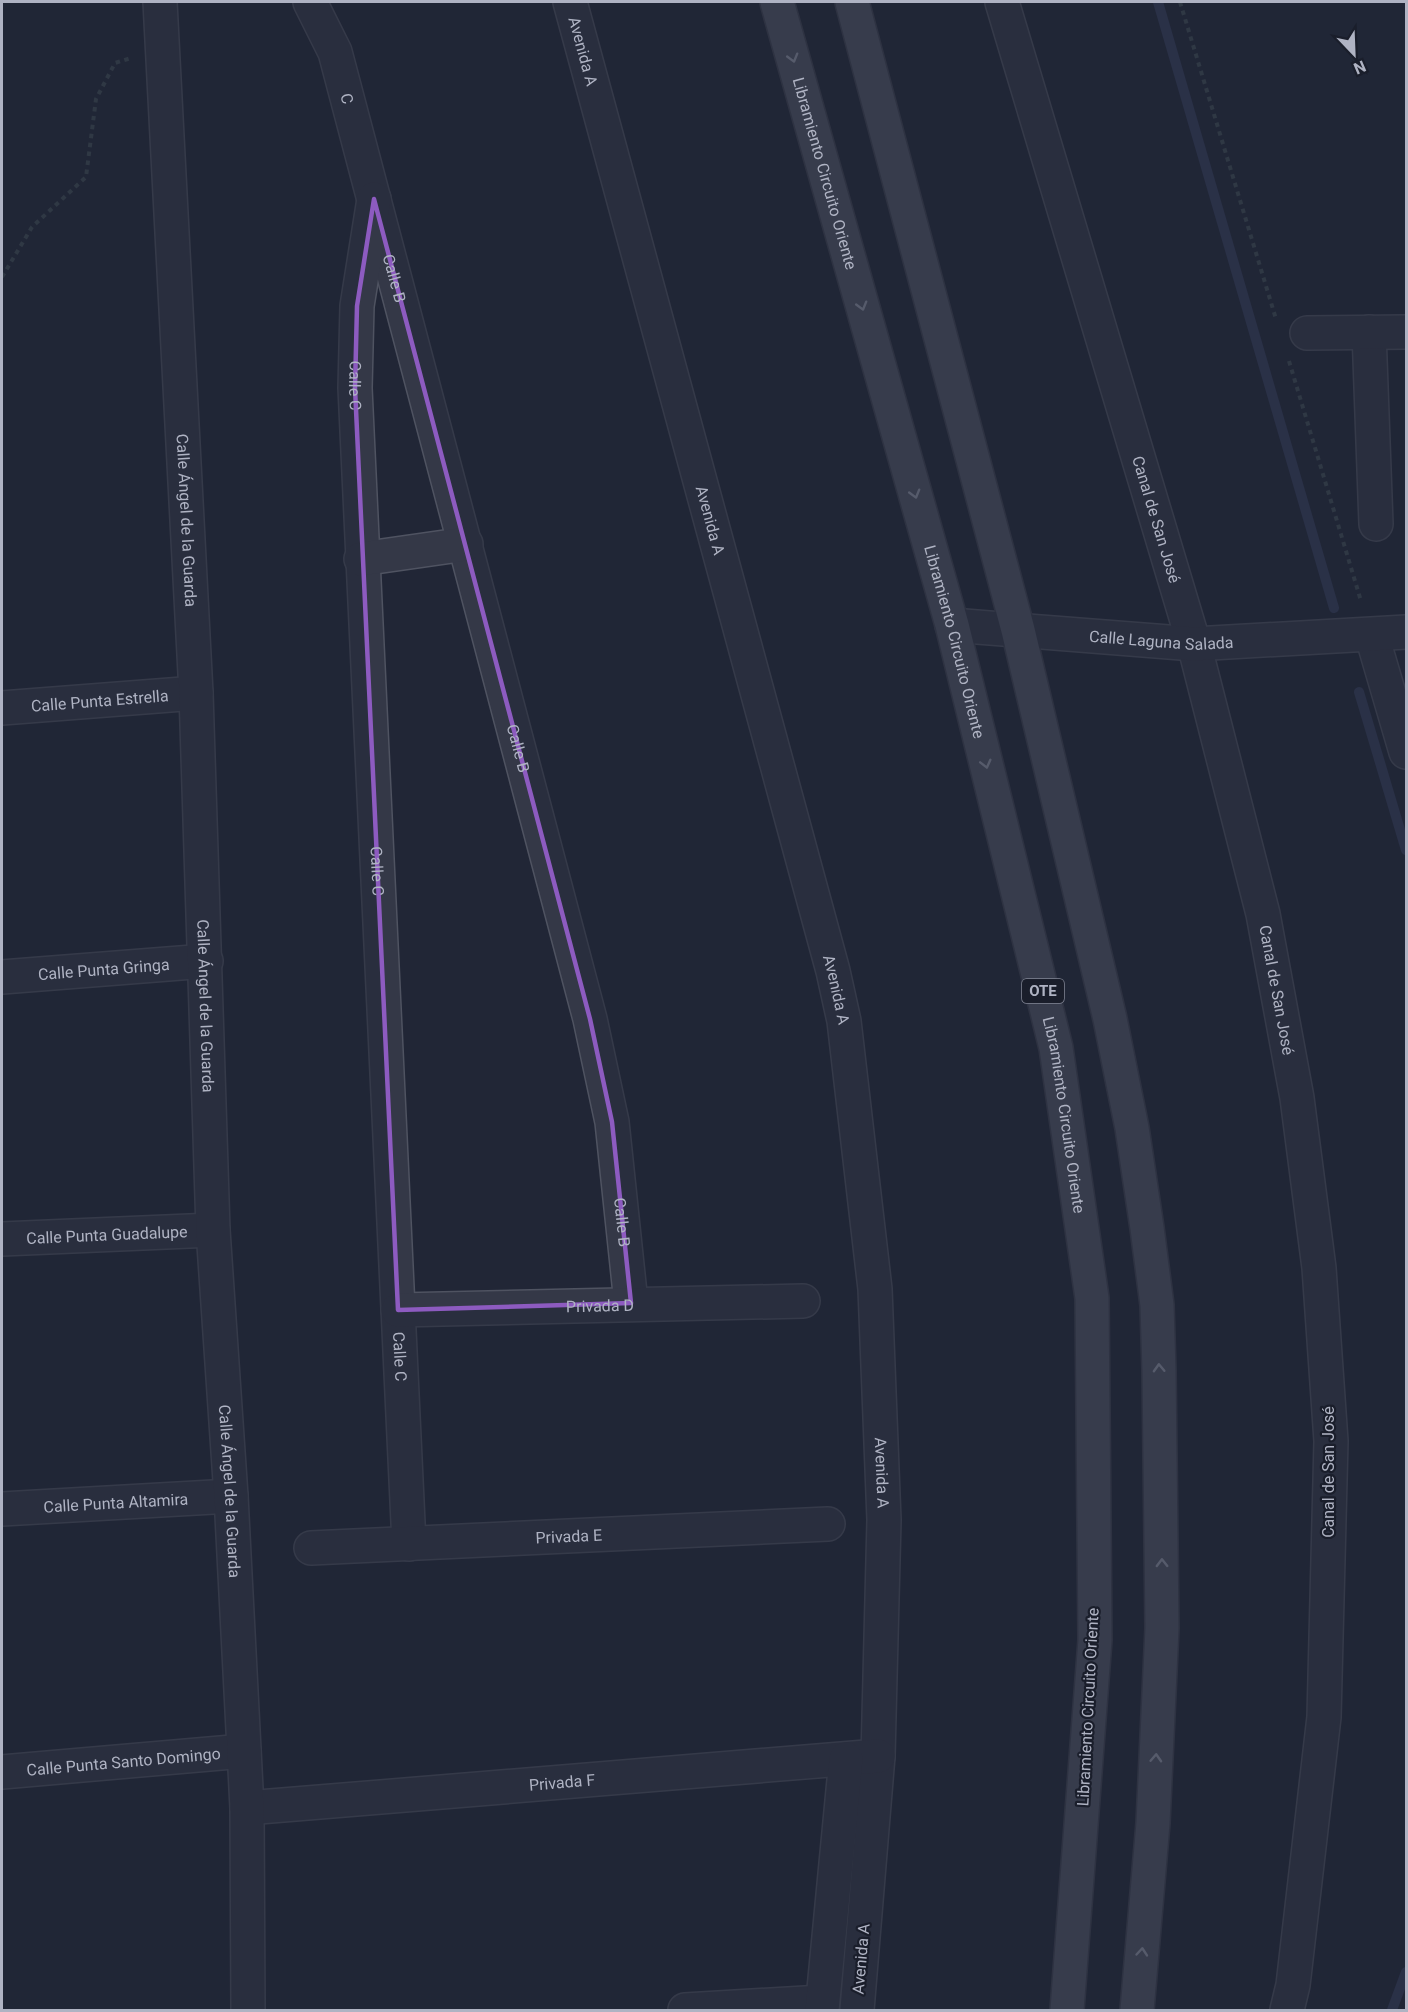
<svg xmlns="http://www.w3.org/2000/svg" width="1408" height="2012" font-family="Roboto,sans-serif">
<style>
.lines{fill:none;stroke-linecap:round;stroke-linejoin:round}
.stream{stroke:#353e5c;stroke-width:10}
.minor-casing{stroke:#4f5361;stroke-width:36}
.tertiary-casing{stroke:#4f5361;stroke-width:36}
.primary-casing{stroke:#3e4250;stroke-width:36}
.path{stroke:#404e55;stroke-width:4;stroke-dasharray:4.5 4.5;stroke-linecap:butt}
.minor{stroke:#343847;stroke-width:33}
.tertiary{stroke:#343847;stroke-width:33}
.primary{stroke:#525767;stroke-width:33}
.oneway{stroke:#989cac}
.marked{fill:none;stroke:#8d5bc0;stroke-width:4.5;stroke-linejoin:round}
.labels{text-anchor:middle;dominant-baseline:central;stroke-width:4.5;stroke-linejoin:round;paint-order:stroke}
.shield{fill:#1a1e2b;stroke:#828695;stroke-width:1.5}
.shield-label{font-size:15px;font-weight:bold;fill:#afb3c3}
.street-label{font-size:16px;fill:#afb3c3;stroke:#1a1e2b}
</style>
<rect width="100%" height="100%" fill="#212636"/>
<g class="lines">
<!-- stream -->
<path class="stream" d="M1158,2L1334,608
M1359,692L1406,850
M1392,2010L1406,1972"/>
<defs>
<g id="minor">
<path id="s1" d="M310,2L335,52L590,1019L612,1122L631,1303"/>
<path id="s2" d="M570,2L833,971L844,1021L875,1289L884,1520L878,1756L857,2010"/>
<path id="s3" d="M1002,2L1194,644L1263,914L1297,1098L1319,1268L1331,1441L1324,1717L1293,1985L1287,2010"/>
<path id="s4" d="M374,199L357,306L355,388L409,1544"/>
<path d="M1369,332L1376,524"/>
<path d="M1307,333L1406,332"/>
<path d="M361,559L466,544"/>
<path d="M1372,636L1406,752"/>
<path id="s5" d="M2,708L196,693"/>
<path id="s6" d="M2,977L206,961"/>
<path id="s7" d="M2,1239L213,1230"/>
<path id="s8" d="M398,1310L803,1301"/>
<path id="s9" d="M2,1509L231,1496"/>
<path id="s10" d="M311,1548L828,1524"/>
<path id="s11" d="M2,1772L244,1751"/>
<path id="s12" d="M247,1808L878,1756"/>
<path d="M685,2010L822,2002"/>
<path d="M822,2010L846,1759"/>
</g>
<g id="tertiary">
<path id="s13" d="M160,2L196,693L213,1230L231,1496L247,1808L248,2010"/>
<path id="s14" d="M952,625L1194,644L1406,632"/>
</g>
<g id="primary">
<path id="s15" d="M777,2L952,625L1056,1048L1092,1298L1095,1640L1067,2010"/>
<path d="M852,2L1018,630L1110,1019L1132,1128L1147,1228L1157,1305L1159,1371L1162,1628L1153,1823L1137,2010"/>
</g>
</defs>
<!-- minor casing -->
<use href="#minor" class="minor-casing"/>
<!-- tertiary casing -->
<use href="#tertiary" class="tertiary-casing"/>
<!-- primary casing -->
<use href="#primary" class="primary-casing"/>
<!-- path -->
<path class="path" d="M1180,2L1276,319
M2,277L32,227L86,177L96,99L115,63L131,58
M1289,361L1361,601"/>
<!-- minor -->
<use href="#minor" class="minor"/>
<!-- tertiary -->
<use href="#tertiary" class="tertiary"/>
<!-- primary -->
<use href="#primary" class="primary"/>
</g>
<!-- one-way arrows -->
<defs><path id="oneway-chevron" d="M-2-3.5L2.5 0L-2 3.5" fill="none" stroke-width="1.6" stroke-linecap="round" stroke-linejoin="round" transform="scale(1.5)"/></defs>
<g class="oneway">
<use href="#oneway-chevron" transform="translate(793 58) rotate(74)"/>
<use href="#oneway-chevron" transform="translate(862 306) rotate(74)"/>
<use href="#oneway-chevron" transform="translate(915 494) rotate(74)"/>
<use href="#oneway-chevron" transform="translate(986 764) rotate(76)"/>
<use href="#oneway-chevron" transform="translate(1159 1368) rotate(-92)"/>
<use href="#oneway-chevron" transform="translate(1162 1563) rotate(-91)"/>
<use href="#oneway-chevron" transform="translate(1156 1758) rotate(-87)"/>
<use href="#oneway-chevron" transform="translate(1142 1952) rotate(-85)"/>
</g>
<!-- marked area -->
<path d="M0 0H1408V2012H0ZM374,199L590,1019L612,1122L631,1303L398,1310L355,388L357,306Z" fill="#212636" fill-opacity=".55" fill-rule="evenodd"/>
<path class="marked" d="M374,199L590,1019L612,1122L631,1303L398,1310L355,388L357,306Z"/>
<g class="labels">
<!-- shield labels -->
<rect class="shield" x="1022" y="979" width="42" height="24" rx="4.5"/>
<g class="shield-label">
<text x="1043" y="991">OTE</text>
</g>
<!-- street labels -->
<g class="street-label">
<text stroke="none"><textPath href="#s2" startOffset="51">Avenida A</textPath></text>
<text stroke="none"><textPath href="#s1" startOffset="104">C</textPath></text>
<text stroke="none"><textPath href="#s15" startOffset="178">Libramiento Circuito Oriente</textPath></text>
<text stroke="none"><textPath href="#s1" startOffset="290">Calle B</textPath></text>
<text stroke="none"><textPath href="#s4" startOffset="188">Calle C</textPath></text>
<text stroke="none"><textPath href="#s3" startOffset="540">Canal de San José</textPath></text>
<text stroke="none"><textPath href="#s13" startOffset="519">Calle Ángel de la Guarda</textPath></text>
<text stroke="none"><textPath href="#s2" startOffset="537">Avenida A</textPath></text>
<text stroke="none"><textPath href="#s14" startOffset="210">Calle Laguna Salada</textPath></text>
<text stroke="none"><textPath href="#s15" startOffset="664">Libramiento Circuito Oriente</textPath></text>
<text stroke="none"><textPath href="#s5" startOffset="98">Calle Punta Estrella</textPath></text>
<text stroke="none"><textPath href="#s1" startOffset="776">Calle B</textPath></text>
<text stroke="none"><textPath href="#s4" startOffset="674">Calle C</textPath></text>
<text stroke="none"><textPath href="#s6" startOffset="102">Calle Punta Gringa</textPath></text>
<text stroke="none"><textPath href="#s2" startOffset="1023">Avenida A</textPath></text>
<text stroke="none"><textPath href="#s3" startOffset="1026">Canal de San José</textPath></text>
<text stroke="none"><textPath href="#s13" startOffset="1005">Calle Ángel de la Guarda</textPath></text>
<text stroke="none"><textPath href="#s15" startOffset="1150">Libramiento Circuito Oriente</textPath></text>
<text stroke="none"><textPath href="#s1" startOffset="1262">Calle B</textPath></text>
<text stroke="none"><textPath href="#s7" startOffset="105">Calle Punta Guadalupe</textPath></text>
<text stroke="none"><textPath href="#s8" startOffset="202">Privada D</textPath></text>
<text stroke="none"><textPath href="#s4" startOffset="1160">Calle C</textPath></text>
<text transform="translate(1328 1472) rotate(-90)">Canal de San José</text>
<text stroke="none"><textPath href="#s2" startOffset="1509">Avenida A</textPath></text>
<text stroke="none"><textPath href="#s13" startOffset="1491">Calle Ángel de la Guarda</textPath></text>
<text stroke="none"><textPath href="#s9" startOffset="114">Calle Punta Altamira</textPath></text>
<text stroke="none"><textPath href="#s10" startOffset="258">Privada E</textPath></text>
<text transform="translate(1088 1707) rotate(-87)">Libramiento Circuito Oriente</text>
<text stroke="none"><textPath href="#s11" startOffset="122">Calle Punta Santo Domingo</textPath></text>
<text stroke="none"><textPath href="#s12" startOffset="316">Privada F</textPath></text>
<text transform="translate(861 1959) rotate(-85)">Avenida A</text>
</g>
</g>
<!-- border -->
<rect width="1408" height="2012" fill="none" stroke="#afb3c3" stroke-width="6"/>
<!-- north arrow -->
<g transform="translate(1354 54) rotate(157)" stroke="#1a1e2b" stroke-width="4.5" paint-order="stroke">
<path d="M0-4.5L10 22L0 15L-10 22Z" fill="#afb3c3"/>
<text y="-9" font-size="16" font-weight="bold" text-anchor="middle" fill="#afb3c3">N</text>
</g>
</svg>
